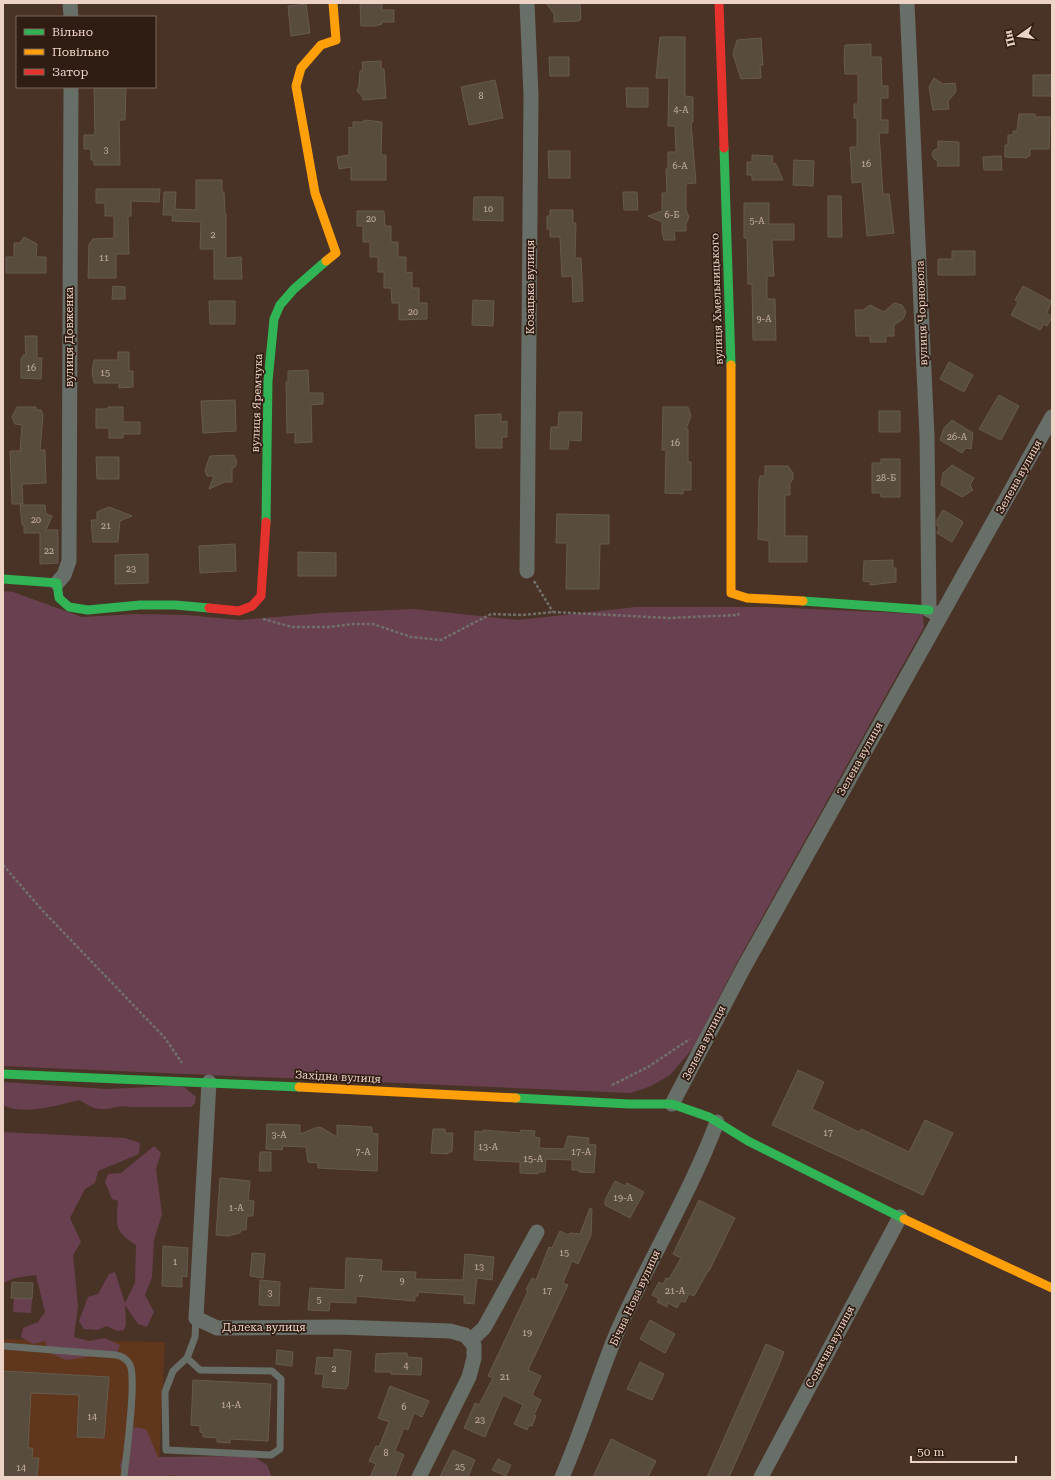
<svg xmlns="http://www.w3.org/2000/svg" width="1055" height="1480" font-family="'Roboto Serif',serif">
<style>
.built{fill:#60361c}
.green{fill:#694050}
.building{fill:#574c3d;stroke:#665b4c}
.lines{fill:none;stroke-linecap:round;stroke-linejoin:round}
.path{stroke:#72706a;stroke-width:2.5;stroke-dasharray:3 2;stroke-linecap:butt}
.lane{stroke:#686e68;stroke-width:7}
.street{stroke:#686e68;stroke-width:15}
.fast{stroke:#30b455;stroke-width:9}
.slow{stroke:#ff9f0a;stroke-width:9}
.jam{stroke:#e5322d;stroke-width:9}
.labels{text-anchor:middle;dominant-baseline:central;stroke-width:3.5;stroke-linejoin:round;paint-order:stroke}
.number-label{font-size:9px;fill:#c8b1a4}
.street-label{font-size:11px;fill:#edd3c6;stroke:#2f1d13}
</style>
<rect width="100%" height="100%" fill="#493326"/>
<!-- built -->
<path class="built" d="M3,1339L165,1342L159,1465L215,1477H3Z"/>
<!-- green -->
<path class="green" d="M3,591L13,592L82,617L136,614L186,615L240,620L323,613L414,609L518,620L636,607H766L923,614L924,627L735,966L694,1047L670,1075L651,1086L631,1093L3,1066Z
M3,1082L107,1089L175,1086L184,1087L196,1097L195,1103L191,1107H130C118,1104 112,1110 101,1109C93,1109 86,1104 79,1100C58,1105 23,1116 3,1105Z
M3,1132L125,1138L140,1143L139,1154L98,1171L95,1183L85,1189L70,1218L81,1242L73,1255L78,1306L74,1337L89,1341L105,1338L120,1345L117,1353L66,1360L50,1353L45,1341L33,1344L21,1337L23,1328L38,1322L45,1312L36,1275L15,1278L3,1283Z
M154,1146L161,1153L156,1169L162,1214L154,1240L152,1277L145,1295L154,1312L147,1327L138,1324L125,1305L126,1324L124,1330L118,1331L106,1326L98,1330L84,1329L79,1321L88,1297L98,1294L109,1274L115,1272L125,1303L135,1283L136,1245C114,1231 116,1225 118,1201L112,1199L105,1182L108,1174L121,1173Z
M14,1298L32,1299L31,1313L13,1312Z
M133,1427L146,1429L158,1457L253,1456L267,1465L272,1477H188L168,1475L169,1477H122L120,1465Z"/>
<!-- building -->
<path class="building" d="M360,3H382V10H394V22H382V24L375,26H361Z
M546,3H580L581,19L579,21L554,22V14Z
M306,4L310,33L291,36L288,6Z
M660,37H685V96L693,97V122H691L696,183L686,184V210L689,217L686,224V231H674L675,240H664L662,232V222L648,216L662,211V193H667L666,169H668V152H676L675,126H668L669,78H656Z
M761,38L763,65H760L761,78L741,79L733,54L737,40Z
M871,44V57H881L882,86H888V98H881V120H888V133H879L883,194H889L894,233L867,236L862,182L852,183L850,147H857V118H854V104H858V74H845L844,58L845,45Z
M549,57H569V76H550Z
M381,61V69H384L386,98L363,100L362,96L357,91L359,85L360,71L363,70L362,62Z
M1033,75H1052V96H1033Z
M934,78L943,84L955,83L956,92L948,101L949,109L933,110L929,87Z
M495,80L503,118L469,125L461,87Z
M94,87H126L125,120H119L120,165H94V160H91V149H84V135H95Z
M626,88H648V107H627Z
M1019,114H1035V117H1050L1049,149H1030V156H1027V158L1005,157V145H1008V135H1013V131H1017Z
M364,120L382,122L381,155H386V180H351V167L339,169L337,157L349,155V127L353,128V122H363Z
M938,141L959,142V166H937L938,161L934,159L932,154L934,150L938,149Z
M548,151H570V178H549Z
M752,155L773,156L772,162L776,164L783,180H752V175H747V162H752Z
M1001,156L1002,170H984L983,157Z
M794,160L814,161L813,186L793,185Z
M196,180H222V192H224L225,214H226V258L241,257L242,279H214V249H200L201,222L172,221L173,215H163L164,192H176L175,209L196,210Z
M96,189H160L159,202L131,201V216H128L129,254H116V278H88L89,244L93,239L114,238V216H105V203H96Z
M623,192H637L638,210H624Z
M828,196H841L842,237H828Z
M474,197H503V221L473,220Z
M744,203H769V224H794V240H772L774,276H767V299H775L776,340H753L752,284H748L747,238H744Z
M550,210H573V223H576L575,258H581L583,301L573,302L572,276L562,277L560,237H550V229H547V216H550Z
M357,211H384L385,226H391V242H398V257H406V273L412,272V288H419V303H427V319L399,320V303H392L391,288H384V272H378V257H370V242H363V226H357Z
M24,237L37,244L36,257H46V273H6V257H14V243H20Z
M952,251H975V275H938V259H952Z
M113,286L125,287V299H112Z
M1023,286L1051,301L1047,313L1052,317L1047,326L1044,324L1040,330L1011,315L1018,302L1015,300Z
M473,300L494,301L493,326L472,325Z
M209,301H235V324H210Z
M894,303L902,305L906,312L903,319L894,325V336H886V342H870V336H856L855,310H863L870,305L884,312Z
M25,336H37V358H42L41,379L21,378V358H23V355H26Z
M118,352H129V371H133V387L119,388V383H94L92,372L94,360H118Z
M949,362L973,375L964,392L940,379Z
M308,370L309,393H323V404L311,405L312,442L295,443V432L287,433L286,382H288V371Z
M999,395L1019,406L1001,440L979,429Z
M235,400L236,431L203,433L201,401Z
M17,407H36V410H41L43,415L40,450H45L46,483L22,484L23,504H12L10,451H20L22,425L15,424L12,417Z
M108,407H123V422H140V434H123V438H109V428H96V409H108Z
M663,407H688L691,416L686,429H688V462H691V490H683V494L665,493L666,450H662Z
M879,411H900V432H879Z
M559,412H582L581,441L569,440L568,449H550L551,427H558Z
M501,414V422L507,421V437H502V448H476L475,415Z
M952,420L973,433L971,449L966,448L962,453L940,440L944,428Z
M234,455L237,462L235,467L232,469V482H225L209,489L214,476H207L205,470L210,456Z
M96,457H119V479H97Z
M881,459H900V497H881L880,493H872V463H881Z
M952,465L974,478L970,485L973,490L962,497L941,485L943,473Z
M765,466H788L793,473V479L790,483V495H785V536H807V562H769V541L758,539L759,481L760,476H765Z
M20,505H45L46,514L52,516L46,530H58V563L40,564V533H24V525H22Z
M109,507L132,516L120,521L118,542H93L91,520H97V512Z
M943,510L962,521L963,523L952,542L937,533L939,527L937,526V520Z
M557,514L609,515V544H600L599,589H566L567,543H556Z
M235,544L236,571L200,573L199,546Z
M298,552L336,553V576H298Z
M148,554V583L115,584V555Z
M893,560V568H896V582L870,585V582L863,581L864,561Z
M798,1070L824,1082L812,1109L859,1132L861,1129L909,1152L925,1120L953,1133L923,1195L772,1125Z
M267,1124L300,1125V1134L318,1127L322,1128L337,1137V1125L372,1127V1133L378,1134L377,1171L318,1168V1163L308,1162L306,1147L283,1146L282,1150L266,1149Z
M433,1129H445V1133H453L452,1152H448V1154L431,1153Z
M483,1130L520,1133L521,1130L535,1131L534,1137L540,1138L539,1148L564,1149L568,1136L589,1138L588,1144L596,1145L594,1173L579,1172V1170H572V1160L546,1159L545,1172H538V1174L520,1173V1162L474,1160L475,1131L483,1132Z
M260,1152H271V1171H259Z
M220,1178L250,1181L248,1200L254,1201L253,1216H247L246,1230H241L240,1233L228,1236L216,1235Z
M615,1181L625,1186L627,1183L644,1192L630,1218L605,1205V1200Z
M699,1200L735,1218L709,1271H708L694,1296L689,1294L685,1302L681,1301L677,1308L668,1303L667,1307L657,1302L659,1299L652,1295L659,1282L663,1284L666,1278L669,1279L681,1258L673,1254Z
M590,1208L592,1209L591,1235L578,1264L572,1261L563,1283L568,1285L528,1370L541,1376L532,1395L541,1400L534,1415L536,1416L532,1426L529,1425L527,1430L514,1424L523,1405L503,1395L485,1437L464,1428L475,1403L479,1405L493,1378L488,1376L528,1291L526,1290L532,1278L536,1280L549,1247L552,1248L560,1231L568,1235L570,1233L580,1234Z
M163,1246L188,1248L187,1277L182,1276V1287L162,1286Z
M252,1253L265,1254L263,1278L250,1276Z
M465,1254L494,1257L492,1280L477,1278L474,1304L464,1303V1295L418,1292V1296H415V1301L356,1296V1303L330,1302L329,1311L308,1310L310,1288L345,1290L346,1258L382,1260L381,1271L416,1272L415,1279L463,1280Z
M260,1280L280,1282L279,1306L259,1305Z
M12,1282L33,1283L32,1299L11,1298Z
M650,1320L675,1334L665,1353L640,1339Z
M766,1344L784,1352L779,1365L729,1477H707Z
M334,1349L351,1351L348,1386H346V1389L322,1387L324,1374H315L317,1357L334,1358Z
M277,1350L293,1352L292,1366L276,1364Z
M392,1353H407V1357L422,1358L421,1375L391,1374V1372H375L376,1354Z
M640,1362L664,1374L652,1400L627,1389Z
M3,1371L109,1377L104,1438L77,1437L79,1395L31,1393L28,1448H33L32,1458H39L37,1477H3Z
M193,1380L271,1384L268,1441L230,1439V1443L217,1442V1438L203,1437V1433L200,1432V1426L191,1425Z
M390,1386L429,1401L422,1417L414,1413L408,1430L404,1428L395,1451L404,1455L395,1477H370L376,1464L369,1461L376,1446L379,1447L389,1422L378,1418Z
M611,1439L656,1461L648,1477H593Z
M453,1450L475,1460L468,1477H440Z
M498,1459L511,1465L506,1476L492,1470Z"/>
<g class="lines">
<!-- path -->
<path class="path" d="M534,581L553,612
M263,619L292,627H327L355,624H373L411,637L441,640L491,614L522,615L553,612L669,618L738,615L739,613
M3,865L42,910L165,1038L182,1063
M612,1085L648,1067L690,1039"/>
<!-- lane -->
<path class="lane" d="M3,1346L116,1355C122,1356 127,1359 130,1365C137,1380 126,1456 124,1477
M187,1358L173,1371L165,1392L166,1450L271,1455L280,1449L281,1379L272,1371L200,1370L187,1358L195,1337L196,1318"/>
<!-- street -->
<path class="street" d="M70,3L71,17
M527,3L531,95L527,571
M907,3L927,436L929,610L937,614
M57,583L64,575L69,561L71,87
M209,1082L196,1318L217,1328L338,1327L450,1331L465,1335L474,1345V1358L469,1377L419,1477
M672,1104L743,969L1052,417
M470,1341L484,1328L537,1232
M562,1477C583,1429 598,1378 618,1330C649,1260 690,1194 717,1122
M761,1477L900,1217"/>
<!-- fast -->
<path class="fast" d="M724,148L731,365
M266,522L268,381L274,319L280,305L294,289L326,261
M3,579L57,583L59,598L69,607L88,610L140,605H175L209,608
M803,601L929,610
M3,1074L299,1087
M516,1098L629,1104H672L709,1117L748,1141L904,1219"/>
<!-- slow -->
<path class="slow" d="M326,261L336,253L315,193L296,86L301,68L321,45L336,40L333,3
M731,365V593L747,598L803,601
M299,1087L516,1098
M904,1219L1052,1288"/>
<!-- jam -->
<path class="jam" d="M719,3L724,148
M209,608L239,611L252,606L261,596L266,522"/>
</g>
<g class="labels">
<!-- number labels -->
<g class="number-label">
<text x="481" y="96">8</text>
<text x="681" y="110">4-А</text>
<text x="106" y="150">3</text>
<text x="866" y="164">16</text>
<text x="680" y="166">6-А</text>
<text x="488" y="209">10</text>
<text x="672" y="215">6-Б</text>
<text x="371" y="219">20</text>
<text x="757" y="221">5-А</text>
<text x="213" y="235">2</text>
<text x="104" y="258">11</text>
<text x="413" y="312">20</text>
<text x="764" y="319">9-А</text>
<text x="31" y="368">16</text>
<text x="105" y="373">15</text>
<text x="957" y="437">26-А</text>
<text x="675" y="443">16</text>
<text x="886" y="478">28-Б</text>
<text x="36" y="520">20</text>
<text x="106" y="526">21</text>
<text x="49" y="551">22</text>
<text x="131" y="569">23</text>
<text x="828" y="1133">17</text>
<text x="279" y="1135">3-А</text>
<text x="488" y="1147">13-А</text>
<text x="363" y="1152">7-А</text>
<text x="581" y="1152">17-А</text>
<text x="533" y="1159">15-А</text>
<text x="623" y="1198">19-А</text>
<text x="236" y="1208">1-А</text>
<text x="564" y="1253">15</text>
<text x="175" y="1262">1</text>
<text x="479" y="1267">13</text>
<text x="361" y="1278">7</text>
<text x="402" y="1281">9</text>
<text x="547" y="1291">17</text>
<text x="675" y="1291">21-А</text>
<text x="270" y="1293">3</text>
<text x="319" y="1300">5</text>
<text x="527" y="1333">19</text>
<text x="406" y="1366">4</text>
<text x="334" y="1369">2</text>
<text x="505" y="1377">21</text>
<text x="231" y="1405">14-А</text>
<text x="404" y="1407">6</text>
<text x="92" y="1417">14</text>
<text x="480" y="1420">23</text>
<text x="386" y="1453">8</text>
<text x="460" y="1467">25</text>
<text x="21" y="1468">14</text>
</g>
<!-- street labels -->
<g class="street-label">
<text transform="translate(530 287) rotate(-90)">Козацька вулиця</text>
<text transform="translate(717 299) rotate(-92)">вулиця Хмельницького</text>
<text transform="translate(922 313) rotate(-92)">вулиця Чорновола</text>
<text transform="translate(69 337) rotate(-90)">вулиця Довженка</text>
<text transform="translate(257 403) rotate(-88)">вулиця Яремчука</text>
<text transform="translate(1019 477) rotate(-61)">Зелена вулиця</text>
<text transform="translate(860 759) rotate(-61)">Зелена вулиця</text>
<text transform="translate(704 1043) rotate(-63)">Зелена вулиця</text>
<text transform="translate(338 1077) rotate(3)">Західна вулиця</text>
<text transform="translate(635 1298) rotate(-65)">Бічна Нова вулиця</text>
<text x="264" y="1327">Далека вулиця</text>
<text transform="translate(830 1347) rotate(-62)">Сонячна вулиця</text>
</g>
</g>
<!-- border -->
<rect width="1055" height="1480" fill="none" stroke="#edd3c6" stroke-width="8"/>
<!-- legend -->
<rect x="16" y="16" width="140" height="72" fill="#2f1d13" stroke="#7b665b"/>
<rect x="24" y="29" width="20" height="6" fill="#30b455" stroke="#7b665b"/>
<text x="52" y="36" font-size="12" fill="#edd3c6">Вільно</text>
<rect x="24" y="49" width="20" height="6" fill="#ff9f0a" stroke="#7b665b"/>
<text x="52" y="56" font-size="12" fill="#edd3c6">Повільно</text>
<rect x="24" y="69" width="20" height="6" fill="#e5322d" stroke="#7b665b"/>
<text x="52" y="76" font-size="12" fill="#edd3c6">Затор</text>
<!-- north arrow -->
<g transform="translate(1019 36) rotate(256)" stroke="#2f1d13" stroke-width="3" paint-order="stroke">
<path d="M0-3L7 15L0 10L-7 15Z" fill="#edd3c6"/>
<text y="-6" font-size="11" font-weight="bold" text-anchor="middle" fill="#edd3c6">Пн</text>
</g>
<!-- scale -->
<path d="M911 1456v6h105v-6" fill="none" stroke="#edd3c6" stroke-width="2"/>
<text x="917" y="1456" font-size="12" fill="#edd3c6" stroke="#2f1d13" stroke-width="3" paint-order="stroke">50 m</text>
</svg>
